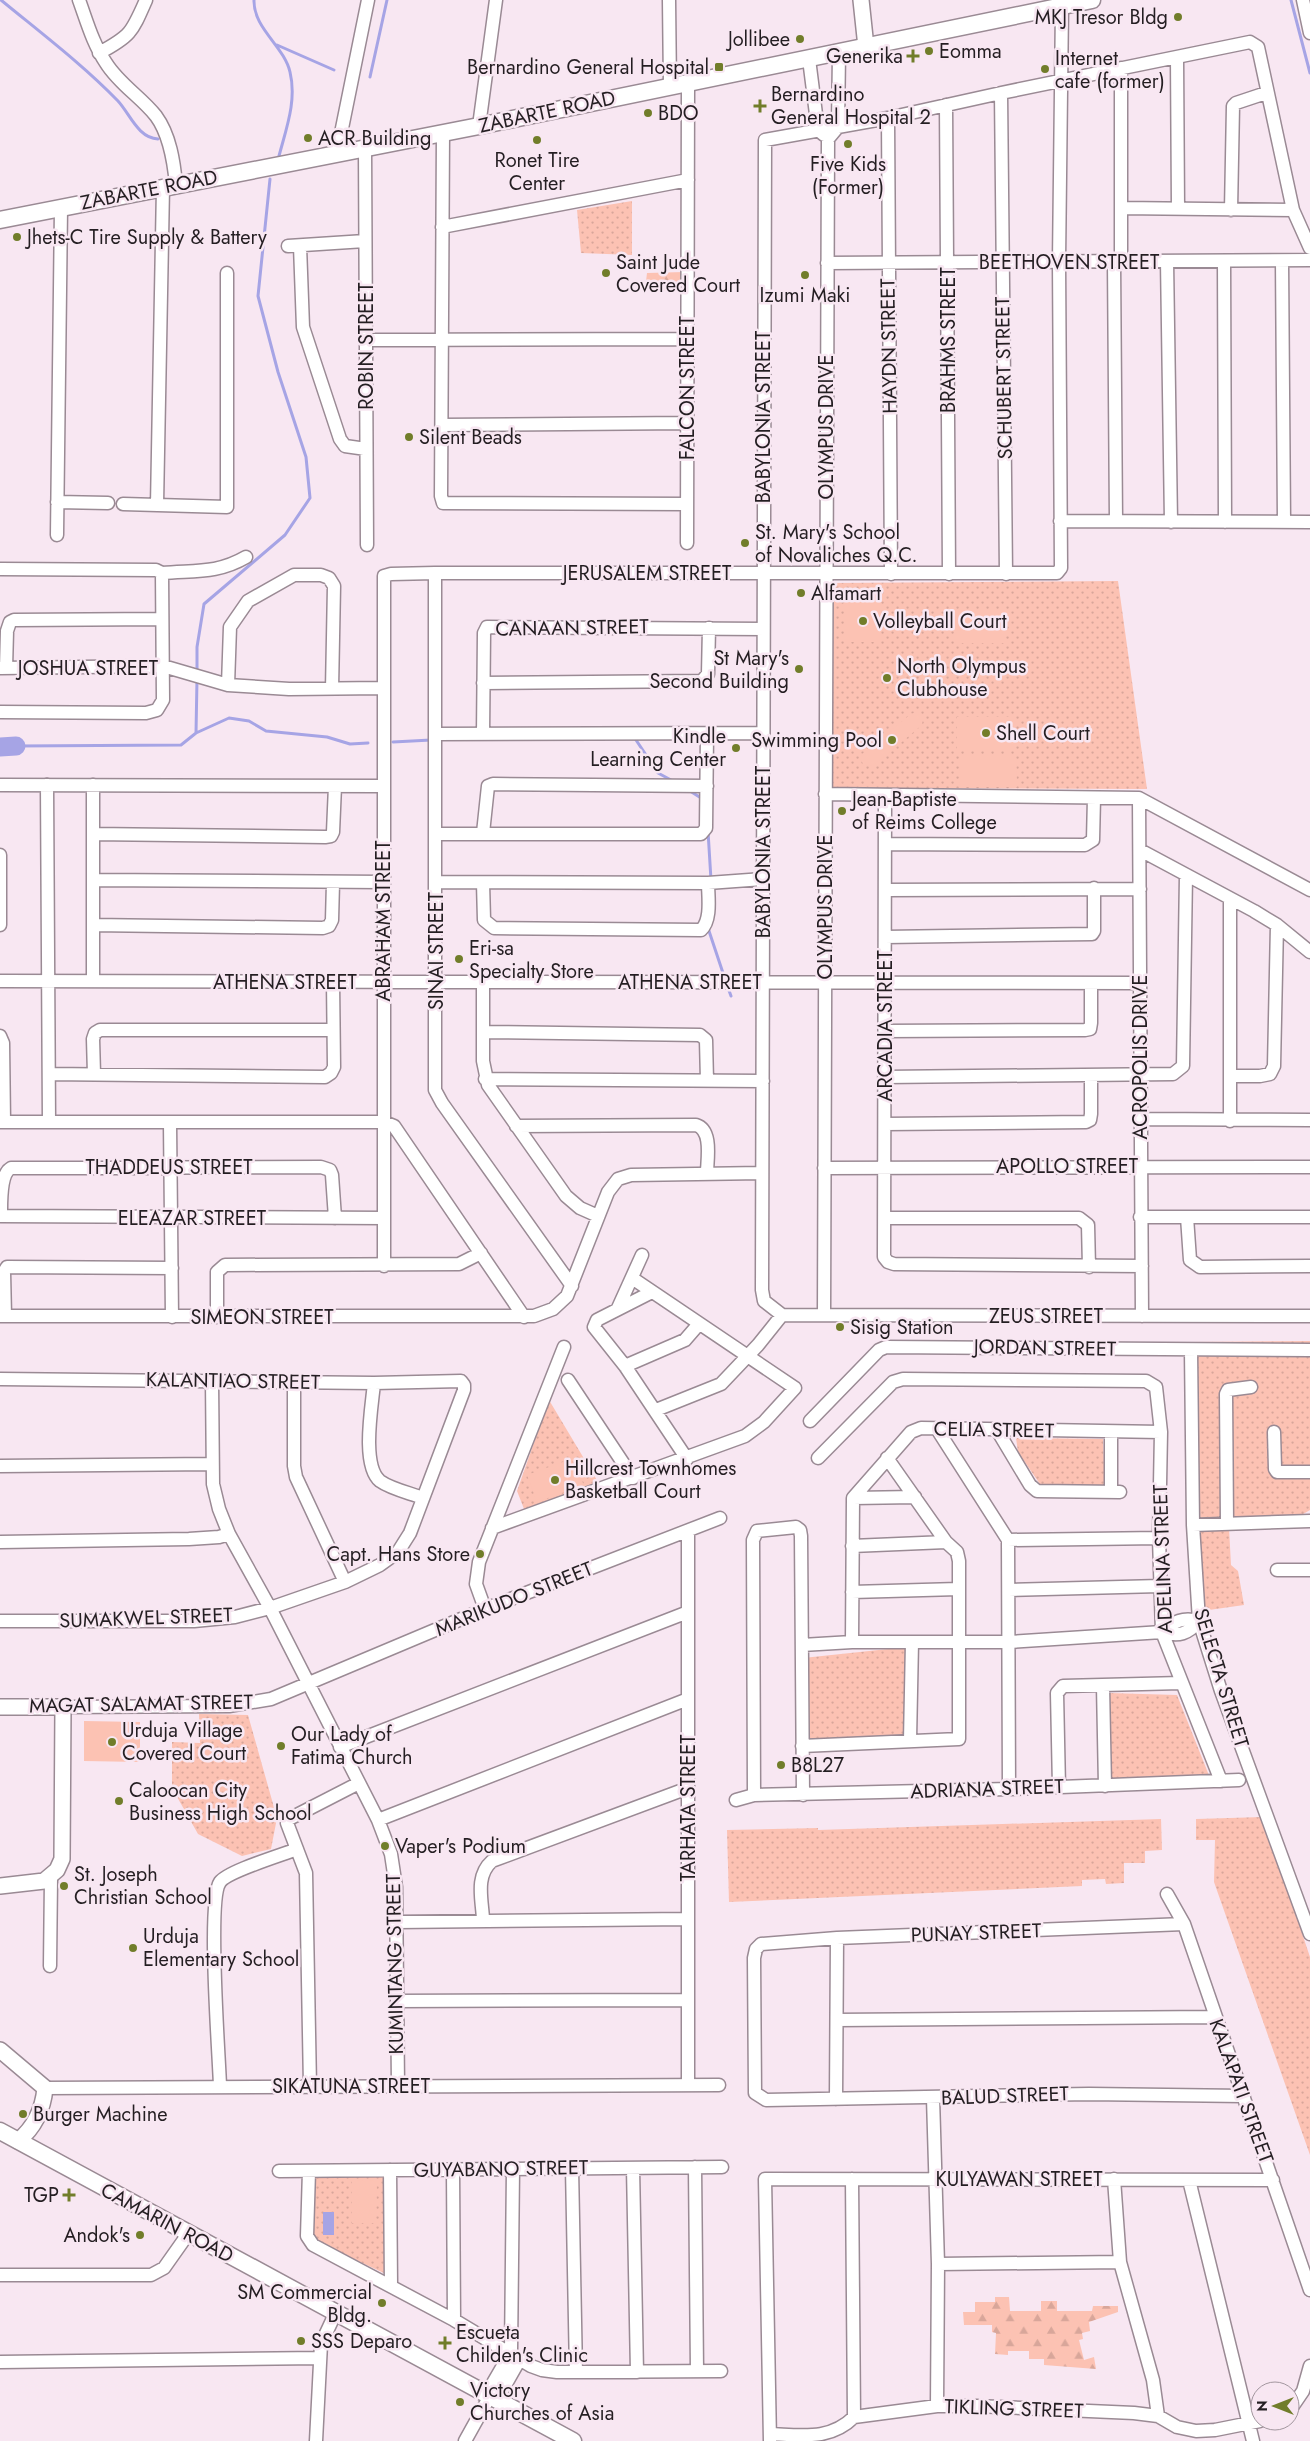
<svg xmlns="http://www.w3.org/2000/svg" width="1310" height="2441" font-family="Jost,sans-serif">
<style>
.grass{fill:url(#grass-dots)}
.forest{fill:url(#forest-firs)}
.garden{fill:#fcc2b3}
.water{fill:#a6a4e5}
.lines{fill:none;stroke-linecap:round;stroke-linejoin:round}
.stream{stroke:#a6a4e5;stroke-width:3}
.river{stroke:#a6a4e5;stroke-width:19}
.minor-casing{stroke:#9a8a94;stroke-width:15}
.tertiary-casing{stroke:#9a8a94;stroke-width:18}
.secondary-casing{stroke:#9a8a94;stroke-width:19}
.minor{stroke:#fff;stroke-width:12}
.tertiary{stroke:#fff;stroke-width:15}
.secondary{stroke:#fff;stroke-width:16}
.poi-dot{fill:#717d2a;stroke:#f8e7f2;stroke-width:2}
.labels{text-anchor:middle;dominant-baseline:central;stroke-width:5;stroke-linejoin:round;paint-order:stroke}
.poi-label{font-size:20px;fill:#241e22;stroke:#f8e7f2;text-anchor:start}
.street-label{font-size:20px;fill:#241e22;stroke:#f8e7f2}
</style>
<defs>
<pattern id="grass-dots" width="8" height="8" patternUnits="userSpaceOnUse" patternTransform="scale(1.25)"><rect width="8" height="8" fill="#fcc2b3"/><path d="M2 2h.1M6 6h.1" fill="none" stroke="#d8a69a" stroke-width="1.8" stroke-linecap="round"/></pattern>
<pattern id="forest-firs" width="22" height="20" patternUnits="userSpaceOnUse" patternTransform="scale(1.25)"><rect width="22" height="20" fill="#fcc2b3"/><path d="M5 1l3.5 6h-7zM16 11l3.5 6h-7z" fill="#d8a69a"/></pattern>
</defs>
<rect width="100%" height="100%" fill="#f8e7f2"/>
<!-- grass -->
<path class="grass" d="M632,201V255L581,253L577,210Z
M1118,581L1147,789L831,788L832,583Z
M1310,1341V1510L1293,1520L1229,1528L1231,1565L1238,1571L1244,1605L1202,1611L1197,1355L1192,1353V1342Z
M549,1400L601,1487L526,1514L517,1491Z
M1016,1438L1103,1439L1105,1489L1044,1490L1018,1452Z
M907,1647L903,1743L801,1749L803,1658Z
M1109,1693L1177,1695L1210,1778L1110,1784Z
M199,1714L248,1715L277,1818L271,1849L242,1856L198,1834L172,1788V1742L200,1743Z
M1263,1817L1310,1957V2155L1214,1882L1215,1840H1196V1819Z
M1161,1819L1162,1850L1145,1851V1863H1124V1883L1106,1884L1105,1879L1082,1880V1886L729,1902L727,1830L818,1828V1830Z
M313,2177H385L386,2274L313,2240Z"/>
<!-- forest -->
<path class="forest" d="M684,272L683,291L645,290L647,273Z
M995,2297H1009L1010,2311H1041V2301H1057V2311H1092L1093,2306H1118V2312L1089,2322L1090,2331L1082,2333L1083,2339L1079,2340L1084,2360L1094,2357L1096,2369L1044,2365V2359H1029V2351H1008V2355L995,2354L996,2333L992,2332V2325H964L963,2312H975V2302H995Z"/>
<!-- garden -->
<path class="garden" d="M846,600H879V642H846Z
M955,611H1006V643H955Z
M916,712L923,718L922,725L873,766L863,765L861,758L862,754L911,714Z
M957,717H1014V749H957Z
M959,755H1016L1017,787H960Z
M571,1459L584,1485L537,1502L527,1475Z
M84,1721L140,1722V1762L84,1761Z
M352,2180L377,2181L376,2223H352Z"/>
<!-- water -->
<path class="water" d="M323,2212H334V2235H323Z"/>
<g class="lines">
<!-- stream -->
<path class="stream" d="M1,0C41,33 82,64 118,101C130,114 138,138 158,139
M254,0C253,28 284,46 290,72C297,101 286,129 279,156
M1291,0L1310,73
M277,45L334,70
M370,77L387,0
M197,673V647L204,604L285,535L310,498L306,457L278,372L258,296L270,179
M196,733L197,679
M634,737L658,773L671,780
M393,742L431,740
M16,746L181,745L196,733L229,718L249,721L266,731L327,737L350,744L368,743
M690,791L701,798
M708,831L711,880
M708,928L725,979
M727,985L731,996"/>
<!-- river -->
<path class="river" d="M0,747L16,746"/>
<defs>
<path id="minor" d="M79,0C87,22 93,44 106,63C119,84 141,97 156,116C170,135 174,162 176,185
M669,0L670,87
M1303,0L1310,33
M99,53C131,36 132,32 146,0
M1177,57L1178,209
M809,59L818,130L824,135
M1121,68V262
M1001,93L1006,574
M946,105L949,574
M888,118L891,574
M479,126L496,0
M443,132L441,496L443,503L687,504
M365,148L367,545
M337,153L368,0
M1121,208L1293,210
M1231,210L1233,106L1236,103L1266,93
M442,227L688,180
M288,246L365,241
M300,246L303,327L340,439L345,446L366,449
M1167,261L1171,522
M1224,261L1225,522
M1282,261L1284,522
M1114,262L1116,521
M827,263L1310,260
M366,340L687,339
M442,425L687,423
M57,502L108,503
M123,504L227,507V273
M157,505L163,187
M1060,521L1310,522
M57,535L61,208
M687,543L688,83
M0,569L156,570L162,573C194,570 217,574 246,557
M435,573V1090L442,1103L572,1286
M0,668L163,666L228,685L289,689L383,688
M6,668L7,631L10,622L14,620L162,619
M483,683L702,681L708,674L709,628
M228,685L230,627L248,601L294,575H321L329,578L334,586L332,689
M0,712L146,713L157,710L163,700L162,573
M435,734L763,733
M483,734L484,633L487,627L763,629
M0,785L383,786
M47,785L49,1122
M93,785V981
M825,794L1139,798L1310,890
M885,795L884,1257L888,1262L894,1264L1142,1266
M1139,798L1142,1316
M483,833L488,786L493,784L707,786
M93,834L325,837L331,836L333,832L335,786
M436,834H701L706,828L707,734
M885,844L1085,845L1093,840L1094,798
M1140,850L1254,911L1277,925L1310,952
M0,855V925
M93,880L383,882
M436,882L708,883L763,879
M483,883L484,920L494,928L701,930C712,920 708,896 708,883
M885,890L1140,889
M1230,899V1121
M93,925L323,928L329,926L332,920L333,883
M885,937L1092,934L1094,931V888
M0,981L1140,983
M483,981V1061L488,1085L566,1196L580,1208L598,1216
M885,1031L1085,1030L1090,1029L1091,1023V983
M483,1032L700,1035L706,1040L707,1081
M0,1036L3,1043L4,1122
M49,1074L325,1077L331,1073L334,1067L333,981
M94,1074L93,1039L95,1033L100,1030H332
M1231,1076H1260L1270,1074L1274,1066L1277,925
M885,1077L1173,1074L1183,1066L1186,875
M485,1079L763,1081
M1141,1119L1310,1120
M0,1122H384L394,1126L524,1317
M170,1123L172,1317
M885,1124L1086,1122L1090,1120L1091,1114V1076
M516,1126L696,1125C713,1130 707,1160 707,1173
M824,1168L1310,1167
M0,1216L384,1218
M1,1216C1,1203 0,1174 11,1168L321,1167L330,1170L332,1175L335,1218
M1140,1217H1310
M1187,1217L1190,1260L1200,1267L1310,1266
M885,1218H1079L1088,1225L1089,1267
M384,1266V576L391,574L435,573H1057L1061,568L1059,262L1062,6
M652,1292L597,1320L594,1327L625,1366L687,1459
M618,1308L642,1255
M782,1315L764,1301L762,1290L765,140L888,118L1001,93L1250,42L1258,47L1293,210L1310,248
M782,1315L1310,1316
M824,1315L828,139L838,127L839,53
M0,1316H534L553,1309L567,1296L608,1192L618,1179L631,1175L762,1173
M5,1316L4,1272L7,1267L172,1268
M217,1317V1272L225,1265L459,1264L481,1253
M1191,1351L1193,1525L1199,1621L1221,1691L1310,1934
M625,1366L685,1340L698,1325
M0,1379L374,1383L461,1381L464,1385V1390L410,1533L398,1552L380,1565L345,1582L270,1608L235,1617L194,1621H0
M568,1380L633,1478
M212,1381L213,1484L219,1509L229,1534L270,1608L378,1820L391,1854L396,1887L398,2086
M294,1381V1466L296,1477L345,1582
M374,1383C372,1406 361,1465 380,1481C391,1489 410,1493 423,1498
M656,1410L721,1384L758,1345L782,1315
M810,1421L879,1350L886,1347L1310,1350
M937,1429L1008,1540
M997,1430L1030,1485L1037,1491L1120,1492
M1111,1432V1492
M1274,1432L1275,1469L1277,1472H1310
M818,1458L893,1382L903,1379L1146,1381L1156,1387L1161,1432L1159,1538L1162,1632L1221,1781
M0,1466L212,1464
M853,1498L915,1497
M1227,1524L1226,1394L1228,1390L1251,1387
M1193,1525L1310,1521
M492,1528L745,1436L764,1422L795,1388L632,1278
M688,1531V2085
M1008,1540L1009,1789
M1008,1540L1159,1538
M0,1542L189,1539L219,1537L229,1534
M852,1546L946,1542
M1277,1570H1310
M1009,1590L1160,1586
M852,1592L958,1589
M485,1609L476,1584L479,1562L564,1347
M852,1642L853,1498L911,1432L921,1428L1161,1432
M802,1645L852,1642H1009L1162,1632C1179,1637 1188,1634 1199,1621C1183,1617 1174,1621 1162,1632
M1103,1686L1105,1786
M63,1707L229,1706L271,1699L485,1609L720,1518
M910,1740L912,1642
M802,1746L959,1739V1561L957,1552L946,1542L887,1458
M340,1747L688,1612
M1059,1787L1057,1693L1063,1686L1181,1683
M754,1795L753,1540L757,1531L796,1527L800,1530L801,1536L803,1795
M736,1800L754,1795L1009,1789L1239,1780
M378,1820L688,1699
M1167,1894L1184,1924L1310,2290
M483,1919C482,1899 475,1876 492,1861L688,1788
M397,1922L688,1919
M1184,1924L837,1938L761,1944L756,1949L754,1958L755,2093L766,2100L1089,2094L1244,2096
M50,1966L51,1878
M397,2001L688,2000
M837,2020L1214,2017
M220,2086C219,2054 207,1900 220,1882C228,1871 282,1855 297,1849
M310,2086L306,1873L287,1823L289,1819L357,1784
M45,2088L719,2085
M933,2098L938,2264L937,2406
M836,2099L837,1938
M695,2167L697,2371
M572,2168L576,2372
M633,2168L637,2372
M390,2170L391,2285
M453,2170L454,2320
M279,2171L722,2167
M309,2171L307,2236L313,2245L454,2320L531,2366L542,2370L557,2372L721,2371
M852,2179L854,2417
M1114,2179L1120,2262L1153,2380L1158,2416
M1189,2180L1253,2441
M938,2264L1120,2262
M0,2275H151L164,2268L188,2234
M0,2362L320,2358
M490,2396L503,2389L520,2359
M1290,2410L1303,2391L1310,2366
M770,2434C801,2435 830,2441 854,2417L937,2406H976L1134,2413L1158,2416L1177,2427L1196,2431L1215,2430L1260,2421
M316,2441L321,2344L336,2312
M465,2441L490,2396L493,2383L511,2352L513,2169
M770,2441L765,2179L1273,2180"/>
<path id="tertiary" d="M861,0L866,47
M0,1707H63L62,1859L57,1870L44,1881L0,1886
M0,2050L45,2088C43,2110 35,2127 18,2141"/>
<path id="secondary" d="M0,220L479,126L1092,0
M0,2131L573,2441"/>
</defs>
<!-- minor casing -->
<use href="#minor" class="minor-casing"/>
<!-- tertiary casing -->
<use href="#tertiary" class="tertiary-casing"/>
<!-- secondary casing -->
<use href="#secondary" class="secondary-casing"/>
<!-- minor -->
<use href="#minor" class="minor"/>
<!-- tertiary -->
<use href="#tertiary" class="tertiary"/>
<!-- secondary -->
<use href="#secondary" class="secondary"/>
</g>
<!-- markers -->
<g class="poi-dot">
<circle cx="1178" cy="17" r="5"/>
<circle cx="800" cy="39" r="5"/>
<circle cx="929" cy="51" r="5"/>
<path d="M910.5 48.5h5v5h5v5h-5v5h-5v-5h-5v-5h5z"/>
<rect x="714" y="62" width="10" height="10" rx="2.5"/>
<circle cx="1045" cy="69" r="5"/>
<path d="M757.5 98.5h5v5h5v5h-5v5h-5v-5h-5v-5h5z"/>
<circle cx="648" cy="113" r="5"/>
<circle cx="308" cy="138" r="5"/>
<circle cx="537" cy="140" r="5"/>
<circle cx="848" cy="144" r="5"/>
<circle cx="17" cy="237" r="5"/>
<circle cx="606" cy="273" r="5"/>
<circle cx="805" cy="275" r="5"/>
<circle cx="409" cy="437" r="5"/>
<circle cx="745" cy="543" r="5"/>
<circle cx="801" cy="593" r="5"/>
<circle cx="863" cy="621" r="5"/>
<circle cx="799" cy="669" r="5"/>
<circle cx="887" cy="678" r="5"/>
<circle cx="986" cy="733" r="5"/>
<circle cx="892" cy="740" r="5"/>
<circle cx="736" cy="748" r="5"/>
<circle cx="842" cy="811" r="5"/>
<circle cx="459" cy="959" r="5"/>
<circle cx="840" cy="1327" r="5"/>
<circle cx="555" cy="1480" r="5"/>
<circle cx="480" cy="1554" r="5"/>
<circle cx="112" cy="1742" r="5"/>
<circle cx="281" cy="1746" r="5"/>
<circle cx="781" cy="1765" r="5"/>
<circle cx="119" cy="1801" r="5"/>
<circle cx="385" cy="1846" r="5"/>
<circle cx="64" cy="1886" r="5"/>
<circle cx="133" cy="1948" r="5"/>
<circle cx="23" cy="2114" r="5"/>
<path d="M66.5 2187.5h5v5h5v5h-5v5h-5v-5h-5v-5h5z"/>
<circle cx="140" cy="2235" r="5"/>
<circle cx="382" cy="2303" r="5"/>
<circle cx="301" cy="2341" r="5"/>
<path d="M442.5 2335.5h5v5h5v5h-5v5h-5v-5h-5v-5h5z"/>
<circle cx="460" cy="2402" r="5"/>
</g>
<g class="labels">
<!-- poi labels -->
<g class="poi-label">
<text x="1168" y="17" text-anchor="end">MKJ Tresor Bldg</text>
<text x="790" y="39" text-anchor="end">Jollibee</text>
<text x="939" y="51">Eomma</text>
<text x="903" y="56" text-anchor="end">Generika</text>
<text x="1055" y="58">Internet<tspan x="1055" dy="23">cafe (former)</tspan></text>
<text x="709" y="67" text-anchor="end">Bernardino General Hospital</text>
<text x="771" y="94">Bernardino<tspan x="771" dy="23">General Hospital 2</tspan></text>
<text x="658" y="113">BDO</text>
<text x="318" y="138">ACR Building</text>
<text x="537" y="160" text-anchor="middle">Ronet Tire<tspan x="537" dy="23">Center</tspan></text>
<text x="848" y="164" text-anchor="middle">Five Kids<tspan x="848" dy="23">(Former)</tspan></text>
<text x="27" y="237">Jhets-C Tire Supply &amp; Battery</text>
<text x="616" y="262">Saint Jude<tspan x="616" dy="23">Covered Court</tspan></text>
<text x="805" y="295" text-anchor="middle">Izumi Maki</text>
<text x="419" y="437">Silent Beads</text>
<text x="755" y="532">St. Mary's School<tspan x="755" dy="23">of Novaliches Q.C.</tspan></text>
<text x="811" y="593">Alfamart</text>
<text x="873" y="621">Volleyball Court</text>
<text x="789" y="658" text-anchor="end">St Mary's<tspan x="789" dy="23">Second Building</tspan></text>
<text x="897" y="666">North Olympus<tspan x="897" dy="23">Clubhouse</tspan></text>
<text x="996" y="733">Shell Court</text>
<text x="726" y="736" text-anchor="end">Kindle<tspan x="726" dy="23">Learning Center</tspan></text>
<text x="882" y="740" text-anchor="end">Swimming Pool</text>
<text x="852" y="799">Jean-Baptiste<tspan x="852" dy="23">of Reims College</tspan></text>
<text x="469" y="948">Eri-sa<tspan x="469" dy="23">Specialty Store</tspan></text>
<text x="850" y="1327">Sisig Station</text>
<text x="565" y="1468">Hillcrest Townhomes<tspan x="565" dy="23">Basketball Court</tspan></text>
<text x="470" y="1554" text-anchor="end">Capt. Hans Store</text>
<text x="122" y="1730">Urduja Village<tspan x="122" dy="23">Covered Court</tspan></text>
<text x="291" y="1734">Our Lady of<tspan x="291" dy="23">Fatima Church</tspan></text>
<text x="791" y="1765">B8L27</text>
<text x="129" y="1790">Caloocan City<tspan x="129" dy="23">Business High School</tspan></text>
<text x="395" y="1846">Vaper's Podium</text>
<text x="74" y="1874">St. Joseph<tspan x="74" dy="23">Christian School</tspan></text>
<text x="143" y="1936">Urduja<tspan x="143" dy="23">Elementary School</tspan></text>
<text x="33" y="2114">Burger Machine</text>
<text x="59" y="2195" text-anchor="end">TGP</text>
<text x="130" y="2235" text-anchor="end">Andok's</text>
<text x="372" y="2292" text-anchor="end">SM Commercial<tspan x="372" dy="23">Bldg.</tspan></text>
<text x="456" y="2332">Escueta<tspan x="456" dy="23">Childen's Clinic</tspan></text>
<text x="311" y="2341">SSS Deparo</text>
<text x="470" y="2390">Victory<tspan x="470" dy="23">Churches of Asia</tspan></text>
</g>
<!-- street labels -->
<g class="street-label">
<text transform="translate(547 112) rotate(-12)">ZABARTE ROAD</text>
<text transform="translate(149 190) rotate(-11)">ZABARTE ROAD</text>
<text x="1069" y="262">BEETHOVEN STREET</text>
<text transform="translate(948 340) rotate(-90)">BRAHMS STREET</text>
<text transform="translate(366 346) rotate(-90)">ROBIN STREET</text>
<text transform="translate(889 346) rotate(-91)">HAYDN STREET</text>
<text transform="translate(1004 378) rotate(-91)">SCHUBERT STREET</text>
<text transform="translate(687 388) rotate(-90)">FALCON STREET</text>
<text transform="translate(763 417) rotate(-90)">BABYLONIA STREET</text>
<text transform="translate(826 427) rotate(-90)">OLYMPUS DRIVE</text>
<text x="647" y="573">JERUSALEM STREET</text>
<text transform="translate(572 628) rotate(-1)">CANAAN STREET</text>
<text x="88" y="668">JOSHUA STREET</text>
<text transform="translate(763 852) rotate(-90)">BABYLONIA STREET</text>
<text transform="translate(825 907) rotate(-90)">OLYMPUS DRIVE</text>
<text transform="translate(383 921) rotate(-90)">ABRAHAM STREET</text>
<text transform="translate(436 951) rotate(-90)">SINAI STREET</text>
<text x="285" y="982">ATHENA STREET</text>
<text x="690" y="982">ATHENA STREET</text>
<text transform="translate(885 1026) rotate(-90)">ARCADIA STREET</text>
<text transform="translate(1140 1057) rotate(-90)">ACROPOLIS DRIVE</text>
<text x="1067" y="1166">APOLLO STREET</text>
<text x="169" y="1167">THADDEUS STREET</text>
<text x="192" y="1218">ELEAZAR STREET</text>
<text x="1046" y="1316">ZEUS STREET</text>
<text x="262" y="1317">SIMEON STREET</text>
<text transform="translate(1045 1348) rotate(1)">JORDAN STREET</text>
<text transform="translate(233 1381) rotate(1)">KALANTIAO STREET</text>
<text transform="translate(994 1430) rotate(1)">CELIA STREET</text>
<text transform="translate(1163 1559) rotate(-92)">ADELINA STREET</text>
<text transform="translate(514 1599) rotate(-22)">MARIKUDO STREET</text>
<text transform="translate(146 1618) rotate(-2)">SUMAKWEL STREET</text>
<text transform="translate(1221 1678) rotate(73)">SELECTA STREET</text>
<text transform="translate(141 1704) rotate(-1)">MAGAT SALAMAT STREET</text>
<text transform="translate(987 1789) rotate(-2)">ADRIANA STREET</text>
<text transform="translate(688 1808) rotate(-90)">TARHATA STREET</text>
<text transform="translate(976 1933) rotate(-2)">PUNAY STREET</text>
<text transform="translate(395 1964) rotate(-91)">KUMINTANG STREET</text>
<text x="351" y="2086">SIKATUNA STREET</text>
<text transform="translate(1241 2091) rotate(70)">KALAPATI STREET</text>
<text transform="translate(1005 2096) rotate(-2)">BALUD STREET</text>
<text transform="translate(501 2169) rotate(-1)">GUYABANO STREET</text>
<text x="1019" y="2179">KULYAWAN STREET</text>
<text transform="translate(167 2223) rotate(28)">CAMARIN ROAD</text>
<text transform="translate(1014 2409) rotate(2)">TIKLING STREET</text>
</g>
</g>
<!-- north arrow -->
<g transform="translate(1275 2406) rotate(270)"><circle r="24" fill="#f8e7f2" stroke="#a3979f"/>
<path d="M0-4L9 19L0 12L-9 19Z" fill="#717d2a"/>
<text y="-8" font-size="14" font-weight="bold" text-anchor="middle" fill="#241e22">N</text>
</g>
</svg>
